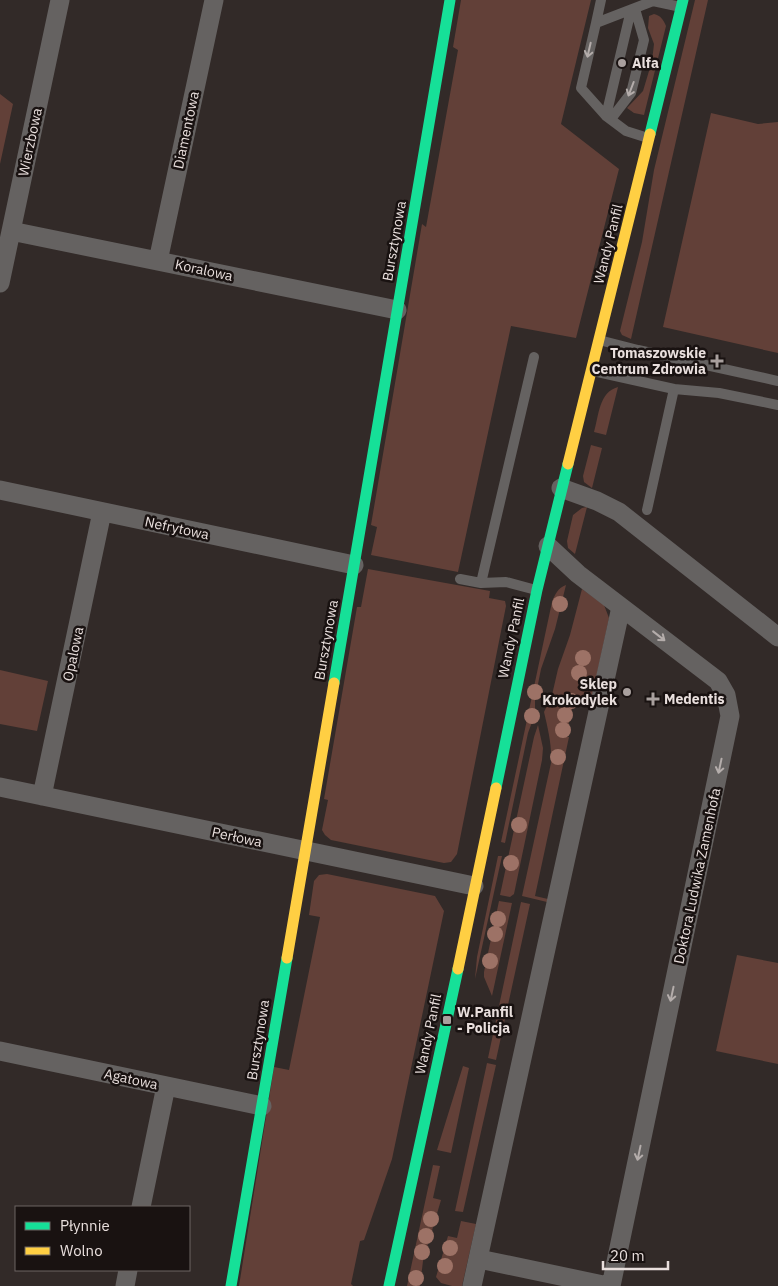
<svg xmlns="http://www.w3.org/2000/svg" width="778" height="1286" font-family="'IBM Plex Sans',sans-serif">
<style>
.green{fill:#624038}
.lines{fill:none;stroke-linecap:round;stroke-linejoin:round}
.lane{stroke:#656261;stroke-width:10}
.street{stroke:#656261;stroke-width:19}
.fast{stroke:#16e098;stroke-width:11}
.slow{stroke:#ffcf43;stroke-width:11}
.tree{fill:#9d7266}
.oneway{stroke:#b4adab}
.poi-dot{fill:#a9a09e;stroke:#191211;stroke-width:2}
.labels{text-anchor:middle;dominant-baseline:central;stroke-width:5;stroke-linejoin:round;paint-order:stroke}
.poi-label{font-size:14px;font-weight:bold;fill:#e9dfdd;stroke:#191211;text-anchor:start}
.street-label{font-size:14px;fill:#e9dfdd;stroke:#191211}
</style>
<rect width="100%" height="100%" fill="#322a28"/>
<!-- green -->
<path class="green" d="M461,0H591L561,124L619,169L576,338L511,326L458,572L371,555L377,527L371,525L422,224L426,227L458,50L453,47Z
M695,0H708L631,339L622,335L620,331L642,242L654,170Z
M654,14C661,16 663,19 666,26L644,115L634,113L627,108L643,91L652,61L654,44L648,28L649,16Z
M0,94L13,104L0,164Z
M711,113L758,124L778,122V353L663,327Z
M618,387L606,435L594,432C599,415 599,392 618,387Z
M591,445L602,448L592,488L584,482L583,476Z
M587,507L575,554L568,548L567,541L573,515L582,508Z
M368,569L490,591L489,598L505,601L506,606L457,854L451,862L444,863L331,840L325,835L322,830L328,800L324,799L357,607H361Z
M566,585L555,629L541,669L535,699V714L528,733L505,843L501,842L552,602C555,594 558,588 566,585Z
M582,589L604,605L609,618L590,707L573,704L566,737H569L535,896L548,899L547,902L522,896L551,763C552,745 548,729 544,712L552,695L558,669L570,635Z
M0,670L48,681L37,731L0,724Z
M538,725L543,748L542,760L514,894L510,897L500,895L534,737Z
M498,856H502L475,979L477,957Z
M327,874L435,896L444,911L392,1159L364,1240L360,1241L351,1284L353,1286H239L274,1067L289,1070L320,917L309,915L314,881L319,875Z
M499,901L512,903L492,996L484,977V972Z
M521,902L530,904L496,1060L488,1058Z
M737,955L778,963V1064L716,1051Z
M487,1063L496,1065L463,1212L455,1211Z
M463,1066L469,1068L451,1153L437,1150Z
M433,1165L440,1166L433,1198L441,1200L423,1261L420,1286H407Z
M461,1221L476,1224L462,1286H452L441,1283L436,1277L448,1236L457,1238Z"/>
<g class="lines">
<!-- lane -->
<path class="lane" d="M596,23L601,0
M606,116L631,10
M611,119L631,93L644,40L635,9
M648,138L626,131L606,116L581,88L596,23L653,1L681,7
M599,340L638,350L778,381
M593,371L674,389L719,393L778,405
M647,510L674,389
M460,579L481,583L506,582L536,590
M481,583L534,357"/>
<!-- street -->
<path class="street" d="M11,231L397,310
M158,261L214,0
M0,283L60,0
M561,488L597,501L619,512L778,637
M0,490L354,565
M548,546L578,574L718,681L726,695L730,716L611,1286
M0,787L474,886
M42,796L102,512
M0,1051L262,1106
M141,1207L166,1086
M479,1259L608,1286
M125,1286L128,1270
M472,1286L621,607"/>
<!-- fast -->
<path class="fast" d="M650,134L683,0
M334,683L450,0
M496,788L537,590L568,464
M231,1286L287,958
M389,1286L458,969"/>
<!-- slow -->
<path class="slow" d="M568,464L650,134
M287,958L334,683
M458,969L496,788"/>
</g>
<!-- trees -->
<g class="tree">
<circle cx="560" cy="604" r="8"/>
<circle cx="583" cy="658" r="8"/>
<circle cx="579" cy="673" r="8"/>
<circle cx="535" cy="692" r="8"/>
<circle cx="571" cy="701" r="8"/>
<circle cx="565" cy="715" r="8"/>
<circle cx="532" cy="716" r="8"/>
<circle cx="563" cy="730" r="8"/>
<circle cx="558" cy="757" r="8"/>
<circle cx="519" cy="825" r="8"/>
<circle cx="511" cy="863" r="8"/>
<circle cx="498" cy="919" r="8"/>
<circle cx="495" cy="934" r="8"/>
<circle cx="490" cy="961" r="8"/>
<circle cx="431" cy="1219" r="8"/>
<circle cx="426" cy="1236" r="8"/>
<circle cx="450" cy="1248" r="8"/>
<circle cx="422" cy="1252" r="8"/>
<circle cx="445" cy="1266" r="8"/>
<circle cx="416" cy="1278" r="8"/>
</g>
<!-- one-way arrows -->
<defs><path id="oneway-shaft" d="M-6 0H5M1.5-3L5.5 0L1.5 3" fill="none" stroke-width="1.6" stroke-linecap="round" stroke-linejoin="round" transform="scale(1.25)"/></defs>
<g class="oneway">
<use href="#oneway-shaft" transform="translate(589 50) rotate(103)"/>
<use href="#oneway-shaft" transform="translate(631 89) rotate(111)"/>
<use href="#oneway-shaft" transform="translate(659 636) rotate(38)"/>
<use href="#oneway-shaft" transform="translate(720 766) rotate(102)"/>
<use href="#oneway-shaft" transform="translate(672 994) rotate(102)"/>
<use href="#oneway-shaft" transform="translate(639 1153) rotate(102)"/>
</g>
<!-- markers -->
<g class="poi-dot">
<circle cx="622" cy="63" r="5"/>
<path d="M714.5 353.5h5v5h5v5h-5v5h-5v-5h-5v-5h5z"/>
<circle cx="627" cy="692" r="5"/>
<path d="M650.5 691.5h5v5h5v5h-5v5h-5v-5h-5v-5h5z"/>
<rect x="442" y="1015" width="10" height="10" rx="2.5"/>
</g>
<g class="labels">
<!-- poi labels -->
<g class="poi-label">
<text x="632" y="63">Alfa</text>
<text x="706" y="353" text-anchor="end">Tomaszowskie<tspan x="706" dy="16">Centrum Zdrowia</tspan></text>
<text x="617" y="684" text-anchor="end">Sklep<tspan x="617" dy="16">Krokodylek</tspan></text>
<text x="664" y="699">Medentis</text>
<text x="457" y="1012">W.Panfil<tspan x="457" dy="16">- Policja</tspan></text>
</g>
<!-- street labels -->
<g class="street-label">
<text transform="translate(186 130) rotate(-78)">Diamentowa</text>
<text transform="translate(30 142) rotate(-78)">Wierzbowa</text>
<text transform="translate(394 241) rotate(-80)">Bursztynowa</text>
<text transform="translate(608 244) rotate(-76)">Wandy Panfil</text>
<text transform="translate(204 270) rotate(12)">Koralowa</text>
<text transform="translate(177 528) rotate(12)">Nefrytowa</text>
<text transform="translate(511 638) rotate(-78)">Wandy Panfil</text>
<text transform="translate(326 640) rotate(-80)">Bursztynowa</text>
<text transform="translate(73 654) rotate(-78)">Opalowa</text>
<text transform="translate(237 837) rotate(12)">Perłowa</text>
<text transform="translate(697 876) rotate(-78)">Doktora Ludwika Zamenhofa</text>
<text transform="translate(428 1034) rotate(-78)">Wandy Panfil</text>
<text transform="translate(258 1040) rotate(-81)">Bursztynowa</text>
<text transform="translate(131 1079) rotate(12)">Agatowa</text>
</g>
</g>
<!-- legend -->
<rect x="15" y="1206" width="175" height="65" fill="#191211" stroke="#6c6463"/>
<rect x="25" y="1222" width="25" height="8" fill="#16e098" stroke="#6c6463"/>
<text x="60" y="1231" font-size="15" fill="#e9dfdd">Płynnie</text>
<rect x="25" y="1247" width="25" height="8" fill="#ffcf43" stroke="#6c6463"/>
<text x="60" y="1256" font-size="15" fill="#e9dfdd">Wolno</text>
<!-- scale -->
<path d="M603 1261v8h65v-8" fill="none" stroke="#e9dfdd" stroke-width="2.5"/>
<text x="610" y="1261" font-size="15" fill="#e9dfdd" stroke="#191211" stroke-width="4" paint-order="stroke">20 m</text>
</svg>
